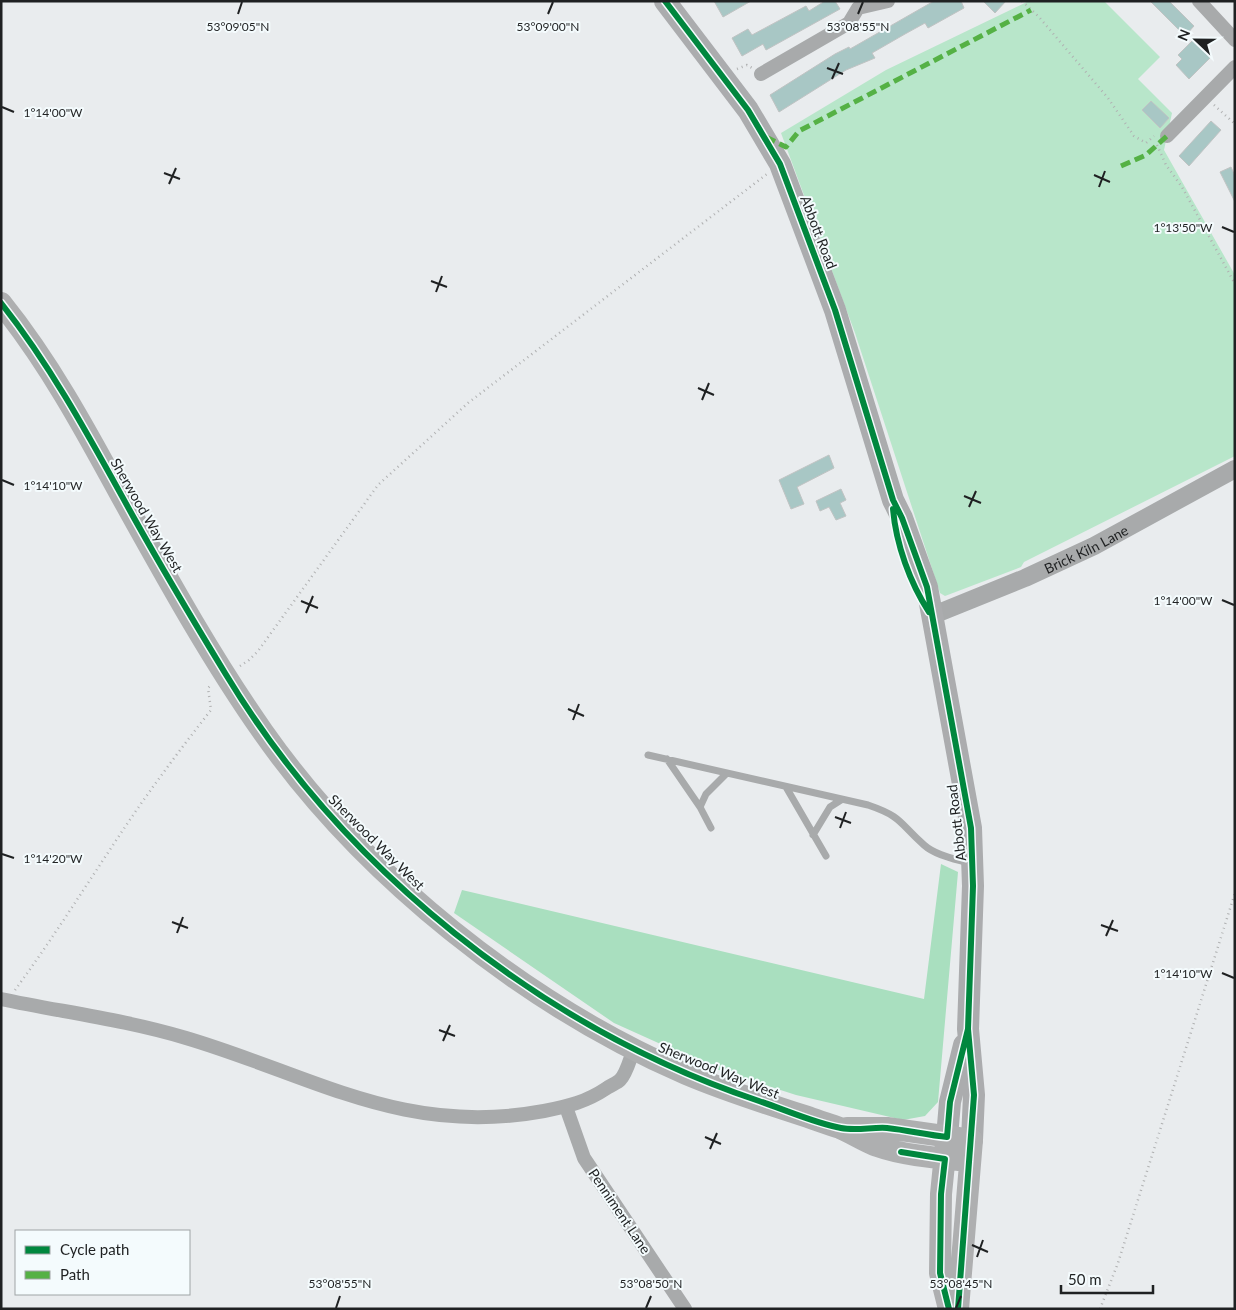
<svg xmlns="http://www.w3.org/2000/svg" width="1236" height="1310" font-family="Lato,sans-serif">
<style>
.green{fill:#b8e6ca}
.forest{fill:#a9dfbf}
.building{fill:#a8c7c5;stroke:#c0c3c3}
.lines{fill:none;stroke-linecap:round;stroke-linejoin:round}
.path{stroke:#b0b1b2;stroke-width:2.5;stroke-dasharray:1 4;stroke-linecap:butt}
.service{stroke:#a8aaab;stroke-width:7}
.minor{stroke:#a8aaab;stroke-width:14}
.tertiary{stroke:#a8aaab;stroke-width:18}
.primary{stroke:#abacae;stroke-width:22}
.trunk{stroke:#aeafb0;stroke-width:22}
.quiet{stroke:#55b145;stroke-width:5;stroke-dasharray:10 5;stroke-linecap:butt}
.cycleway-casing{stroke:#f4fbfd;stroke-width:9}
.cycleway{stroke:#00873e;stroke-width:6}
.ticks{fill:none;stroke:#1f2122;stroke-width:2}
.labels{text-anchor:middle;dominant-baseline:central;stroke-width:4;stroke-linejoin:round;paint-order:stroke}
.street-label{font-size:14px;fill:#1f2122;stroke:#f4fbfd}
.ticks-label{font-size:12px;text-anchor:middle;fill:#1f2122;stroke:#f4fbfd;stroke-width:4;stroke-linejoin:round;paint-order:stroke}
</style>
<rect width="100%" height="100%" fill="#e9ecee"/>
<!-- green -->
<path class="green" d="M1029,1H1104L1160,57L1138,79L1172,113L1164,150L1235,275V456L1024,562L1021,567L945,596L940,593L855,333L781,133L886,70Z"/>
<!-- forest -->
<path class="forest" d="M941,864L958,872L938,1102L925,1116L903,1120L796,1095L716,1069L614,1023L454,913L462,890L924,999Z"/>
<!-- building -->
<path class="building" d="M714,1H751L723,17Z
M825,1H835L840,9L766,50L763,44L742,56L732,38L748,29L752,35L806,6L809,11Z
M934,1H961L964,8L928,28L925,23L905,34L872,53L875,58L846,70L779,112L770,95L835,54L849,47L850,49Z
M983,1H1006L995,13Z
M1150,1H1169L1194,26L1185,36Z
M1193,40L1211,57L1189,79L1176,65L1182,59L1178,55Z
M1151,101L1169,118L1160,128L1142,110Z
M1211,121L1221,130L1189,166L1179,156Z
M1231,167L1235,176V202L1220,172Z
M829,455L834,468L797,487L804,504L791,509L779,480Z
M841,489L846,500L840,503L846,516L836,520L829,507L820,511L816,501Z"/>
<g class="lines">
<!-- path -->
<path class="path" d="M1022,1L1039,17L1108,98L1134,136L1146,143L1154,136
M737,69L747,65L752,68
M1214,105L1235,124
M1157,145L1166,165L1182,187L1235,284
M240,666L249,660L258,651L378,485L468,403L767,174
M15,990C51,941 83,890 117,839C146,795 178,752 211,710L208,688L212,684
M1100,1309L1118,1263L1235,893"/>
<!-- service -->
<path class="service" d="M648,755L868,805C903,817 899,823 924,845C935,855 955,859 968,863
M667,759L700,807L711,828
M786,787L826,856
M700,807L706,794L726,774
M813,835L830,807L841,800"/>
<!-- minor -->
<path class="minor" d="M1199,1L1235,40
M858,8L888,1
M761,74L849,23L858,8
M1167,136L1235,67
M1,999C63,1012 126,1020 186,1038C314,1076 404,1137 544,1111C569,1106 586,1102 607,1088C611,1085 617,1083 620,1080C627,1073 630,1058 634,1049
M566,1107L584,1158L685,1309"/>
<!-- tertiary -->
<path class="tertiary" id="s1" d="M931,616L1025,578L1094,546L1235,469"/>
<!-- primary -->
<path class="primary" d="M665,1L748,110L780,164L835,310L893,500L902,518L927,587L971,828L973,886L968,1029L974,1095L972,1140
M947,1137L950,1102L964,1045"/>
<!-- trunk -->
<path class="trunk" d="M1,303C50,364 86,431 123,499C167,578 211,658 263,732C364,876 525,1004 686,1074C726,1091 767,1104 808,1117C818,1121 829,1124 840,1128C852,1133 864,1141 877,1146C905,1156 940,1158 970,1161
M847,1128H887L972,1140L958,1309
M946,1144L941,1194L940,1273L949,1309"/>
<!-- quiet -->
<path class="quiet" d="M766,137L786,147L799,131L1031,10
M1121,166L1146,155L1167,136"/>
<defs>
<path id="cycleway" d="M665,1L748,110L780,164L835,310L893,500L902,518L927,587L971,828L973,886L968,1029L974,1095L958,1309
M1,303C54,370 93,444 134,518C163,570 194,622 225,673C343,869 541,1028 759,1101C783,1109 817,1124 841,1128C856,1131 872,1127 887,1128C907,1130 927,1135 947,1137L950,1102L968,1029
M893,509C896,544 910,583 929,612
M901,1152L945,1159L941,1194L940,1273L949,1309"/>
</defs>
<!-- cycleway casing -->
<use href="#cycleway" class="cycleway-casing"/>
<!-- cycleway -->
<use href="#cycleway" class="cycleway"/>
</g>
<!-- ticks -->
<path class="ticks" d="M238,14L242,2M548,14L553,2M858,14L863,2M827,68L843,74M832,79L839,63M2,107L14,112M164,173L180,179M1094,175L1110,182M169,184L176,168M1099,187L1105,171M1222,227L1234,232M431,281L447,287M436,292L442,276M698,388L714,395M702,400L709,383M2,480L14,485M964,496L981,503M969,507L976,491M1222,600L1234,605M301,601L318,608M306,613L313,596M568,709L584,716M573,720L579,704M835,817L851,823M840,828L846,812M2,854L14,858M172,922L188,928M1101,925L1118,931M177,933L183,917M1106,936L1113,920M1222,973L1234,978M439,1030L455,1036M443,1041L450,1025M705,1137L721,1144M710,1149L717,1133M972,1245L988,1252M977,1257L983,1240M336,1308L340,1296M646,1308L651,1296M956,1308L961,1296"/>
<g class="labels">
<!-- street labels -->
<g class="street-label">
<text transform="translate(819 232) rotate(69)">Abbott Road</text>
<text transform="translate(147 515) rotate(60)">Sherwood Way West</text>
<text stroke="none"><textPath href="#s1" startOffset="169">Brick Kiln Lane</textPath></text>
<text transform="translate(956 823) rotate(-97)">Abbott Road</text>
<text transform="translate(377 842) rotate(45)">Sherwood Way West</text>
<text transform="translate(719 1070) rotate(22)">Sherwood Way West</text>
<text transform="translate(620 1211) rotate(56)">Penniment Lane</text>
</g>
</g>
<g class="ticks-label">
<text x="238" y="31">53°09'05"N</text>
<text x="548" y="31">53°09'00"N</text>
<text x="858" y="31">53°08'55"N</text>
<text x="53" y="117">1°14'00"W</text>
<text x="1183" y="232">1°13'50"W</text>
<text x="53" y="490">1°14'10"W</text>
<text x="1183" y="605">1°14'00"W</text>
<text x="53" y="863">1°14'20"W</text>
<text x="1183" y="978">1°14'10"W</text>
<text x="340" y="1288">53°08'55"N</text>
<text x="651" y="1288">53°08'50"N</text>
<text x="961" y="1288">53°08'45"N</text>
</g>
<!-- border -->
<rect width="1236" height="1310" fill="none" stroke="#1f2122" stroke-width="5"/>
<!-- legend -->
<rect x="15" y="1230" width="175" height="65" fill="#f4fbfd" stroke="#9fa4a5"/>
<rect x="25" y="1246" width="25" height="8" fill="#00873e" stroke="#9fa4a5"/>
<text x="60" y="1255" font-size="15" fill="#1f2122">Cycle path</text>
<rect x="25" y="1271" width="25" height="8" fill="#55b145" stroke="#9fa4a5"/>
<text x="60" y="1280" font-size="15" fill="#1f2122">Path</text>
<!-- north arrow -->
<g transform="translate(1196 40) rotate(292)" stroke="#f4fbfd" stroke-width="4" paint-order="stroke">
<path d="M0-4L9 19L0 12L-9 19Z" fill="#1f2122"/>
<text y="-8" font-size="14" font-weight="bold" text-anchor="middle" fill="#1f2122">N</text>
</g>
<!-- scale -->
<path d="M1061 1285v8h92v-8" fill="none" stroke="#1f2122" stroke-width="2.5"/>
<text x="1068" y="1285" font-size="15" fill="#1f2122" stroke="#f4fbfd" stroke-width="4" paint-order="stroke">50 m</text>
</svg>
